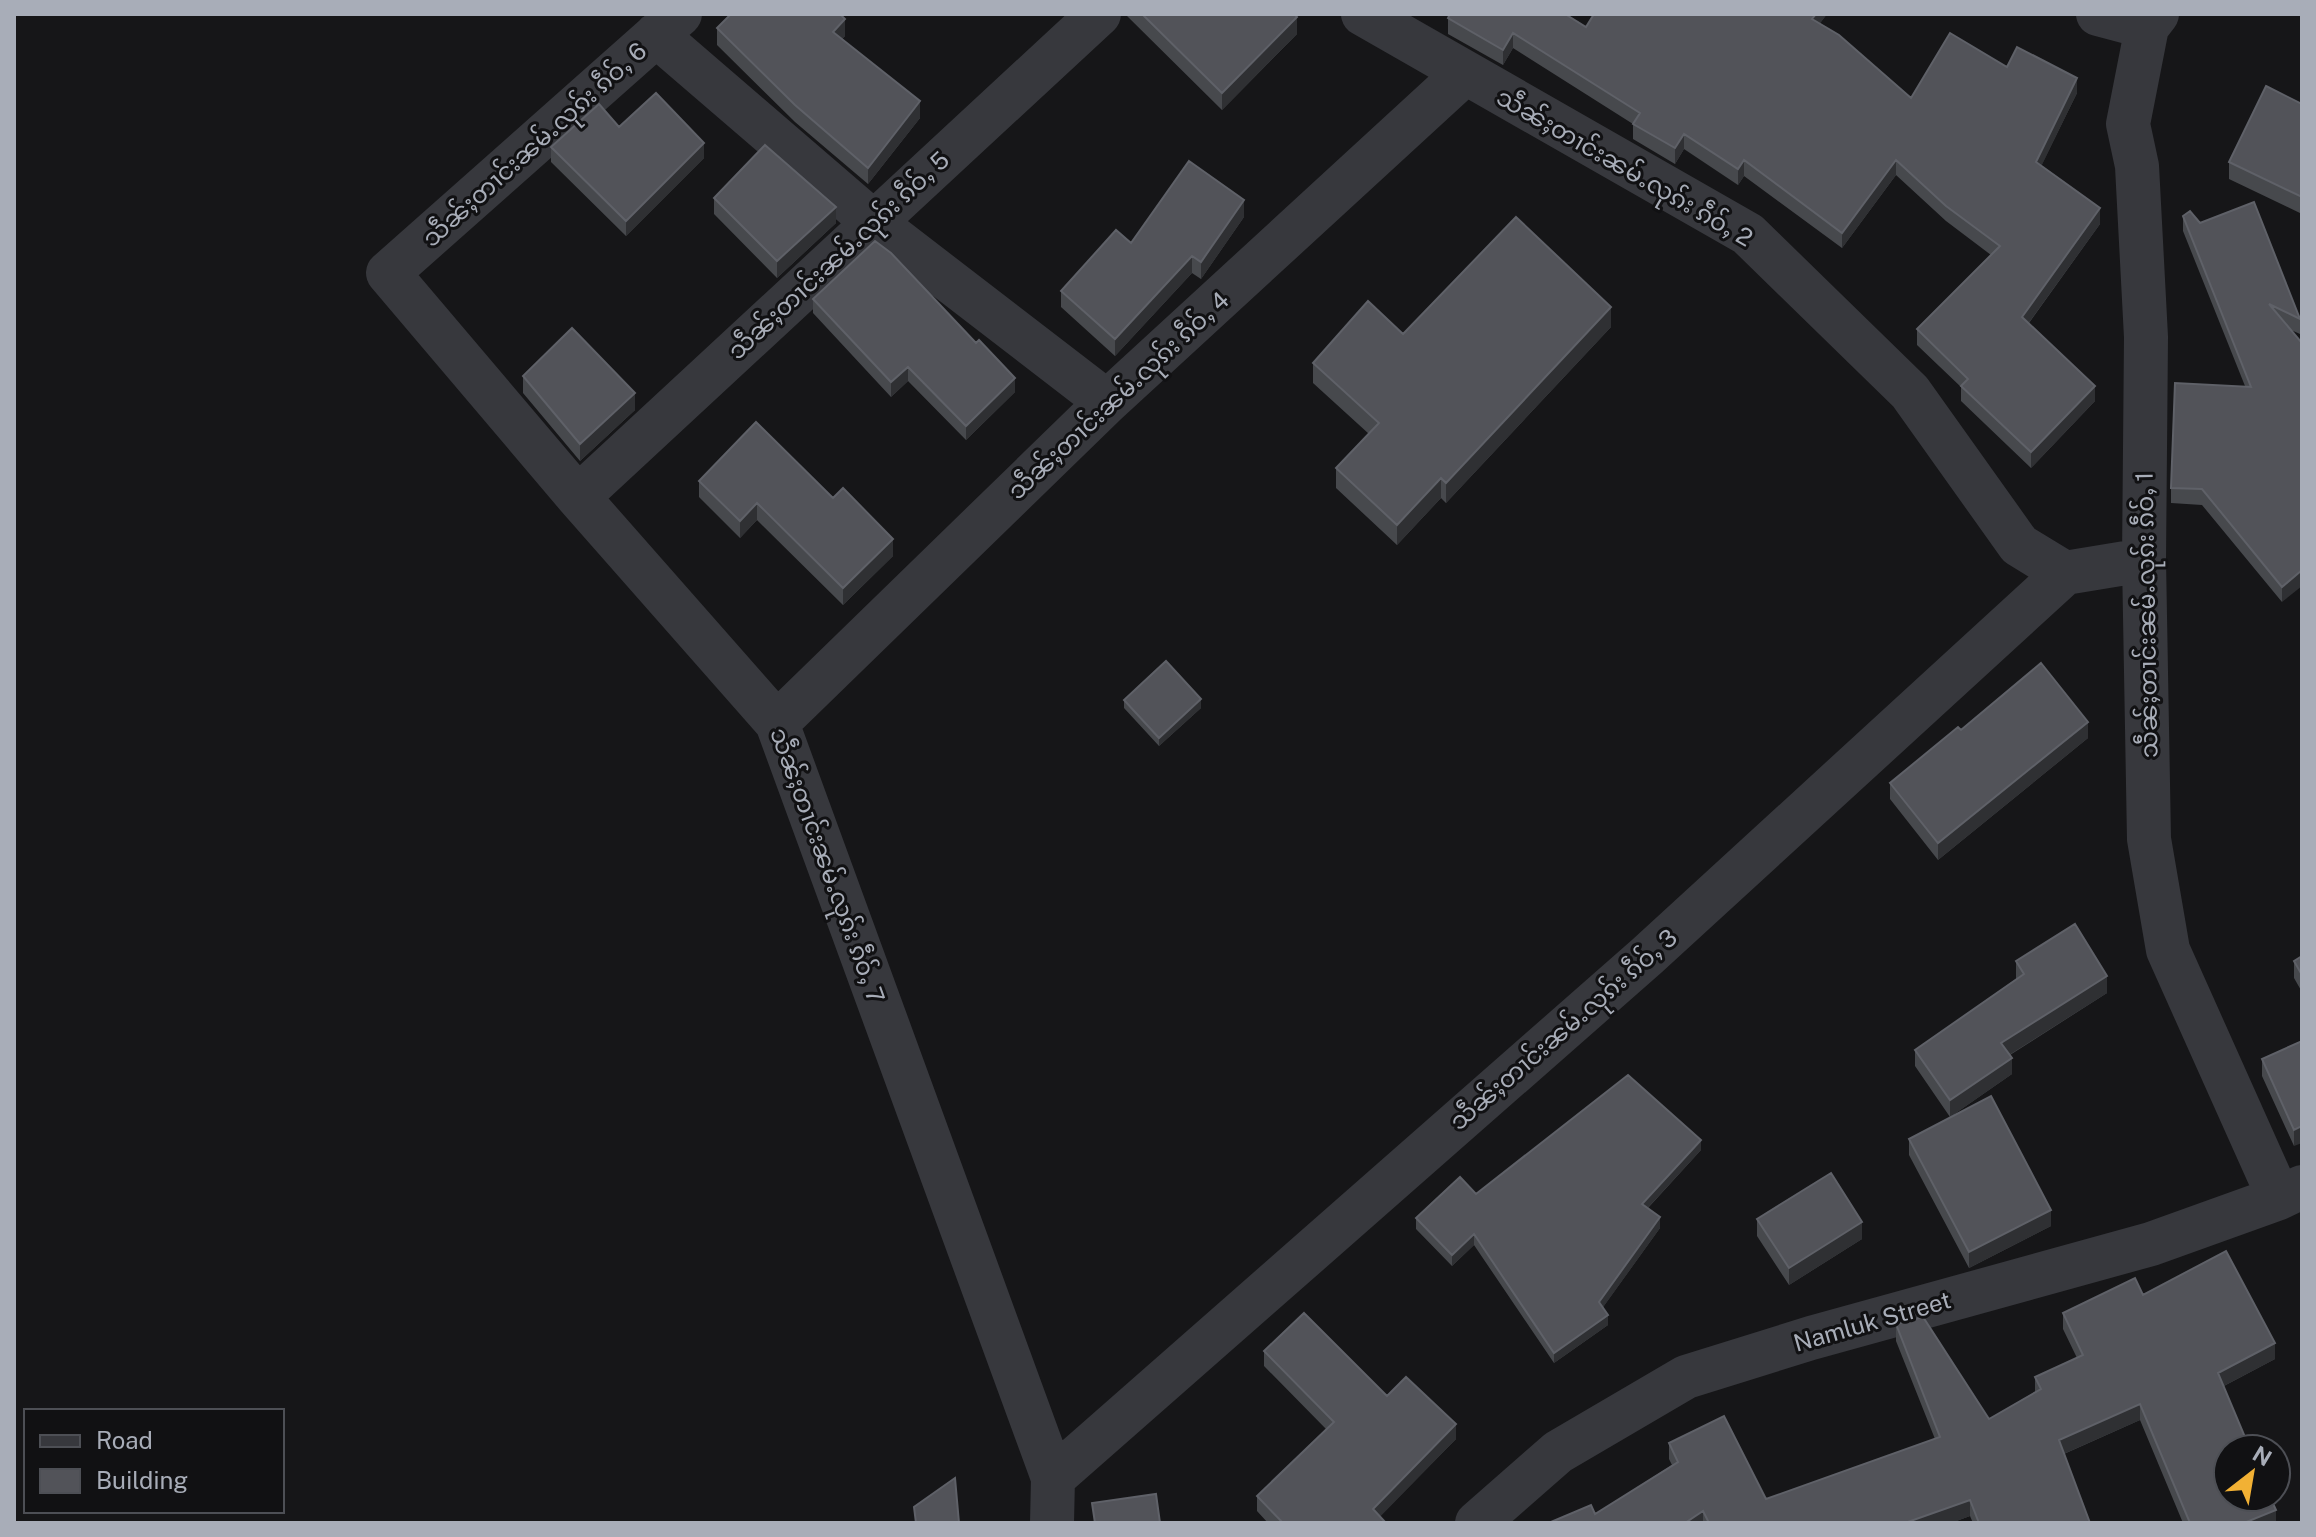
<svg xmlns="http://www.w3.org/2000/svg" width="2316" height="1537" font-family="'Public Sans','Noto Sans Myanmar',sans-serif">
<style>
.lines{fill:none;stroke-linecap:round;stroke-linejoin:round}
.minor{stroke:#37383d;stroke-width:44}
.wall{fill:#47494d}
.shaded-wall{fill:#2f3033}
.building{fill:#525359;stroke:#5f6168;stroke-width:2}
.labels{text-anchor:middle;dominant-baseline:central;stroke-width:6;stroke-linejoin:round;paint-order:stroke}
.street-label{font-size:24px;fill:#a8adb8;stroke:#111113}
</style>
<rect width="100%" height="100%" fill="#161618"/>
<g class="lines">
<!-- minor -->
<path class="minor" d="M680,14L388,273L578,497L777,723L1053,1478L1052,1523
M1363,14L1748,234L1910,392L2019,545L2065,573L2144,560
M2098,14L2147,27
M2157,14L2147,27L2128,124L2137,166L2146,337L2144,560L2149,839L2168,950L2279,1198
M656,35L873,222L1107,402
M578,497L1099,14
M777,723L1107,402L1465,73
M1053,1478L1647,956L2065,573
M1477,1523L1558,1452L1686,1377L1811,1338L2151,1244L2279,1198L2302,1187"/>
</g>
<!-- wall -->
<path class="wall" d="M1125,14H1294L1297,34L1222,110Z
M1594,14H1827L1820,23L1911,98L2007,67L2077,93L2041,166L2100,224L2029,323L2095,401L2031,468L1961,401V387L1917,345V329L1991,255L1946,221L1896,175L1842,248L1744,176L1738,185L1684,149L1675,164L1633,139V124L1513,48L1503,65L1448,34V18L1586,27Z
M717,28L845,36L842,39L920,118L868,184L795,122L717,45Z
M2302,104V214L2229,179V162Z
M619,127L704,158L626,236L551,162V147Z
M714,198L836,223L777,278L714,214Z
M2183,216L2200,223L2300,319V334L2291,330L2282,602L2202,505L2171,503V488L2245,386L2183,231Z
M1244,217L1201,279L1192,273L1115,356L1061,307V291L1131,243Z
M813,299L1015,392L966,440L908,381L891,397L813,313Z
M1611,327L1446,503L1441,498L1397,545L1336,488V468L1369,434L1313,383V363L1403,334Z
M523,376L635,410L580,461L523,393Z
M699,481L893,556L843,605L757,520L740,538L699,497Z
M1124,700L1201,708L1159,746L1124,708Z
M1961,730L2088,738L1938,860L1890,799V783Z
M2302,956V992L2294,978V961Z
M2016,961L2107,993L2010,1055L2012,1074L1950,1117L1915,1066V1050L2016,979Z
M2302,1041L2294,1146L2262,1076V1059Z
M1909,1139L2051,1226L1969,1268L1909,1155Z
M1701,1150L1648,1208L1660,1228L1603,1307L1608,1325L1554,1363L1474,1245L1452,1266L1416,1229V1218L1476,1194Z
M1757,1219L1862,1239L1789,1285L1757,1236Z
M2143,1295L2275,1359L2224,1386L2276,1523H2183L2140,1420L2064,1454L2090,1523H1973L1970,1516L1951,1523H1551L1595,1514L1672,1465L1669,1459V1443L1766,1499L1935,1439L1896,1341V1324L1989,1419L2035,1392V1377L2077,1358L2063,1329V1313Z
M1264,1351L1387,1396L1456,1439L1380,1516L1386,1523H1268L1257,1511V1496L1326,1429L1264,1366Z"/>
<!-- shaded-wall -->
<path class="shaded-wall" d="M1816,14H1827L1812,34V19Z
M1297,17V34L1222,110V93Z
M845,19V36L833,49V32Z
M1513,33V48L1503,65V50Z
M2077,78V93L2036,177V162Z
M920,101V118L868,184V168Z
M1684,134V149L1675,164V148Z
M704,143V158L626,236V221Z
M1744,160V176L1738,185V169Z
M1896,160V175L1842,248V233Z
M1244,200V217L1201,279V262Z
M836,207V223L777,278V261Z
M2100,208V224L2022,332V317Z
M1192,256V273L1115,356V339Z
M1611,307V327L1446,503V483Z
M908,367V381L891,397V382Z
M1015,378V392L966,440V426Z
M2095,386V401L2031,468V452Z
M635,393V410L580,461V444Z
M1441,478V498L1397,545V525Z
M757,503V520L740,538V521Z
M893,539V556L843,605V588Z
M2302,570V586L2282,602V587Z
M1201,699V708L1159,746V738Z
M2088,722V738L1938,860V843Z
M2107,976V993L2001,1060V1043Z
M2012,1058V1074L1950,1117V1100Z
M2302,1126V1143L2294,1146V1130Z
M1701,1140V1150L1642,1214V1204Z
M2051,1210V1226L1969,1268V1252Z
M1660,1217V1228L1599,1313V1302Z
M1862,1222V1239L1789,1285V1268Z
M1474,1234V1245L1452,1266V1255Z
M1608,1315V1325L1554,1363V1353Z
M2275,1343V1359L2218,1389V1373Z
M2140,1404V1420L2059,1456V1440Z
M1456,1424V1439L1374,1523L1373,1509Z
M1970,1500V1516L1951,1523H1905Z
M2276,1510V1523H2244Z
M1703,1511V1523H1685Z"/>
<!-- building -->
<path class="building" d="M731,14H840L845,19L833,32L920,101L868,168L795,105L717,28Z
M1142,14H1294L1297,17L1222,93Z
M1450,14H1565L1586,27L1594,14H1816L1812,19L1839,35L1911,98L1950,33L2007,67L2017,47L2077,78L2036,162L2100,208L2022,317L2095,386L2031,452L1961,386L1968,379L1917,329L2000,246L1946,206L1896,160L1842,233L1744,160L1738,169L1684,134L1675,148L1633,124L1640,113L1513,33L1503,50L1448,18Z
M2266,86L2302,104V197L2229,162Z
M656,93L704,143L626,221L551,147L599,104L619,127Z
M765,145L836,207L777,261L714,198Z
M1189,161L1244,200L1201,262L1192,256L1115,339L1061,291L1116,230L1131,243Z
M2254,202L2300,319L2269,304L2302,343V570L2282,587L2202,489L2171,488L2175,383L2251,387L2183,216L2190,211L2200,223Z
M1516,217L1611,307L1446,483L1441,478L1397,525L1336,468L1379,423L1313,363L1368,301L1403,334Z
M875,241L891,253L976,343L979,340L1015,378L966,426L908,367L891,382L813,299Z
M572,328L635,393L580,444L523,376Z
M756,422L833,498L843,488L893,539L843,588L757,503L740,521L699,481Z
M1166,661L1201,699L1159,738L1124,700Z
M2041,663L2088,722L1938,843L1890,783L1958,727L1961,730Z
M2075,924L2107,976L2001,1043L2012,1058L1950,1100L1915,1050L2024,974L2016,961Z
M2302,956V975L2294,961Z
M2302,1041V1126L2294,1130L2262,1059Z
M1628,1075L1701,1140L1642,1204L1660,1217L1599,1302L1608,1315L1554,1353L1474,1234L1452,1255L1416,1218L1460,1177L1476,1194Z
M1991,1096L2051,1210L1969,1252L1909,1139Z
M1831,1173L1862,1222L1789,1268L1757,1219Z
M2226,1251L2275,1343L2218,1373L2250,1449H2228V1497H2270L2276,1510L2244,1523H2190L2140,1404L2059,1440L2090,1523H1979L1970,1500L1905,1523H1709L1703,1511L1685,1523L1551,1522L1591,1505L1595,1514L1678,1462L1669,1443L1724,1416L1766,1499L1940,1437L1896,1324L1923,1317L1989,1419L2041,1389L2035,1377L2083,1355L2063,1313L2135,1278L2143,1295Z
M1304,1313L1387,1396L1406,1377L1456,1424L1373,1509L1386,1523H1283L1257,1496L1334,1422L1264,1351Z
M955,1478L959,1523H916L914,1507Z
M1156,1494L1160,1523H1095L1092,1503Z"/>
<g class="labels">
<!-- street labels -->
<g class="street-label">
<text transform="translate(534 144) rotate(-42)">သဵၼ်ႈတၢင်းၼမ်ႉလုၵ်း ၵဵဝ်ႇ 6</text>
<text transform="translate(1625 167) rotate(30)">သဵၼ်ႈတၢင်းၼမ်ႉလုၵ်း ၵဵဝ်ႇ 2</text>
<text transform="translate(838 255) rotate(-43)">သဵၼ်ႈတၢင်းၼမ်ႉလုၵ်း ၵဵဝ်ႇ 5</text>
<text transform="translate(1118 395) rotate(-43)">သဵၼ်ႈတၢင်းၼမ်ႉလုၵ်း ၵဵဝ်ႇ 4</text>
<text transform="translate(2146 615) rotate(-91)">သဵၼ်ႈတၢင်းၼမ်ႉလုၵ်း ၵဵဝ်ႇ 1</text>
<text transform="translate(828 865) rotate(70)">သဵၼ်ႈတၢင်းၼမ်ႉလုၵ်း ၵဵဝ်ႇ 7</text>
<text transform="translate(1563 1029) rotate(-41)">သဵၼ်ႈတၢင်းၼမ်ႉလုၵ်း ၵဵဝ်ႇ 3</text>
<text transform="translate(1872 1321) rotate(-16)">Namluk Street</text>
</g>
</g>
<!-- border -->
<rect width="2316" height="1537" fill="none" stroke="#a8adb8" stroke-width="32"/>
<!-- legend -->
<rect x="24" y="1409" width="260" height="104" fill="#111113" stroke="#4d4f55" stroke-width="2"/>
<rect x="40" y="1435" width="40" height="12" fill="#37383d" stroke="#4d4f55" stroke-width="2"/>
<text x="96" y="1449" font-size="24" fill="#a8adb8">Road</text>
<rect x="40" y="1469" width="40" height="24" fill="#525359" stroke="#4d4f55" stroke-width="2"/>
<text x="96" y="1489" font-size="24" fill="#a8adb8">Building</text>
<!-- north arrow -->
<g transform="translate(2252 1473) rotate(31)"><circle r="38" fill="#111113" stroke="#4d4f55" stroke-width="2"/>
<path d="M0-6L14 30L0 20L-14 30Z" fill="#f2b134"/>
<text y="-12" font-size="22" font-weight="bold" text-anchor="middle" fill="#a8adb8">N</text>
</g>
</svg>
